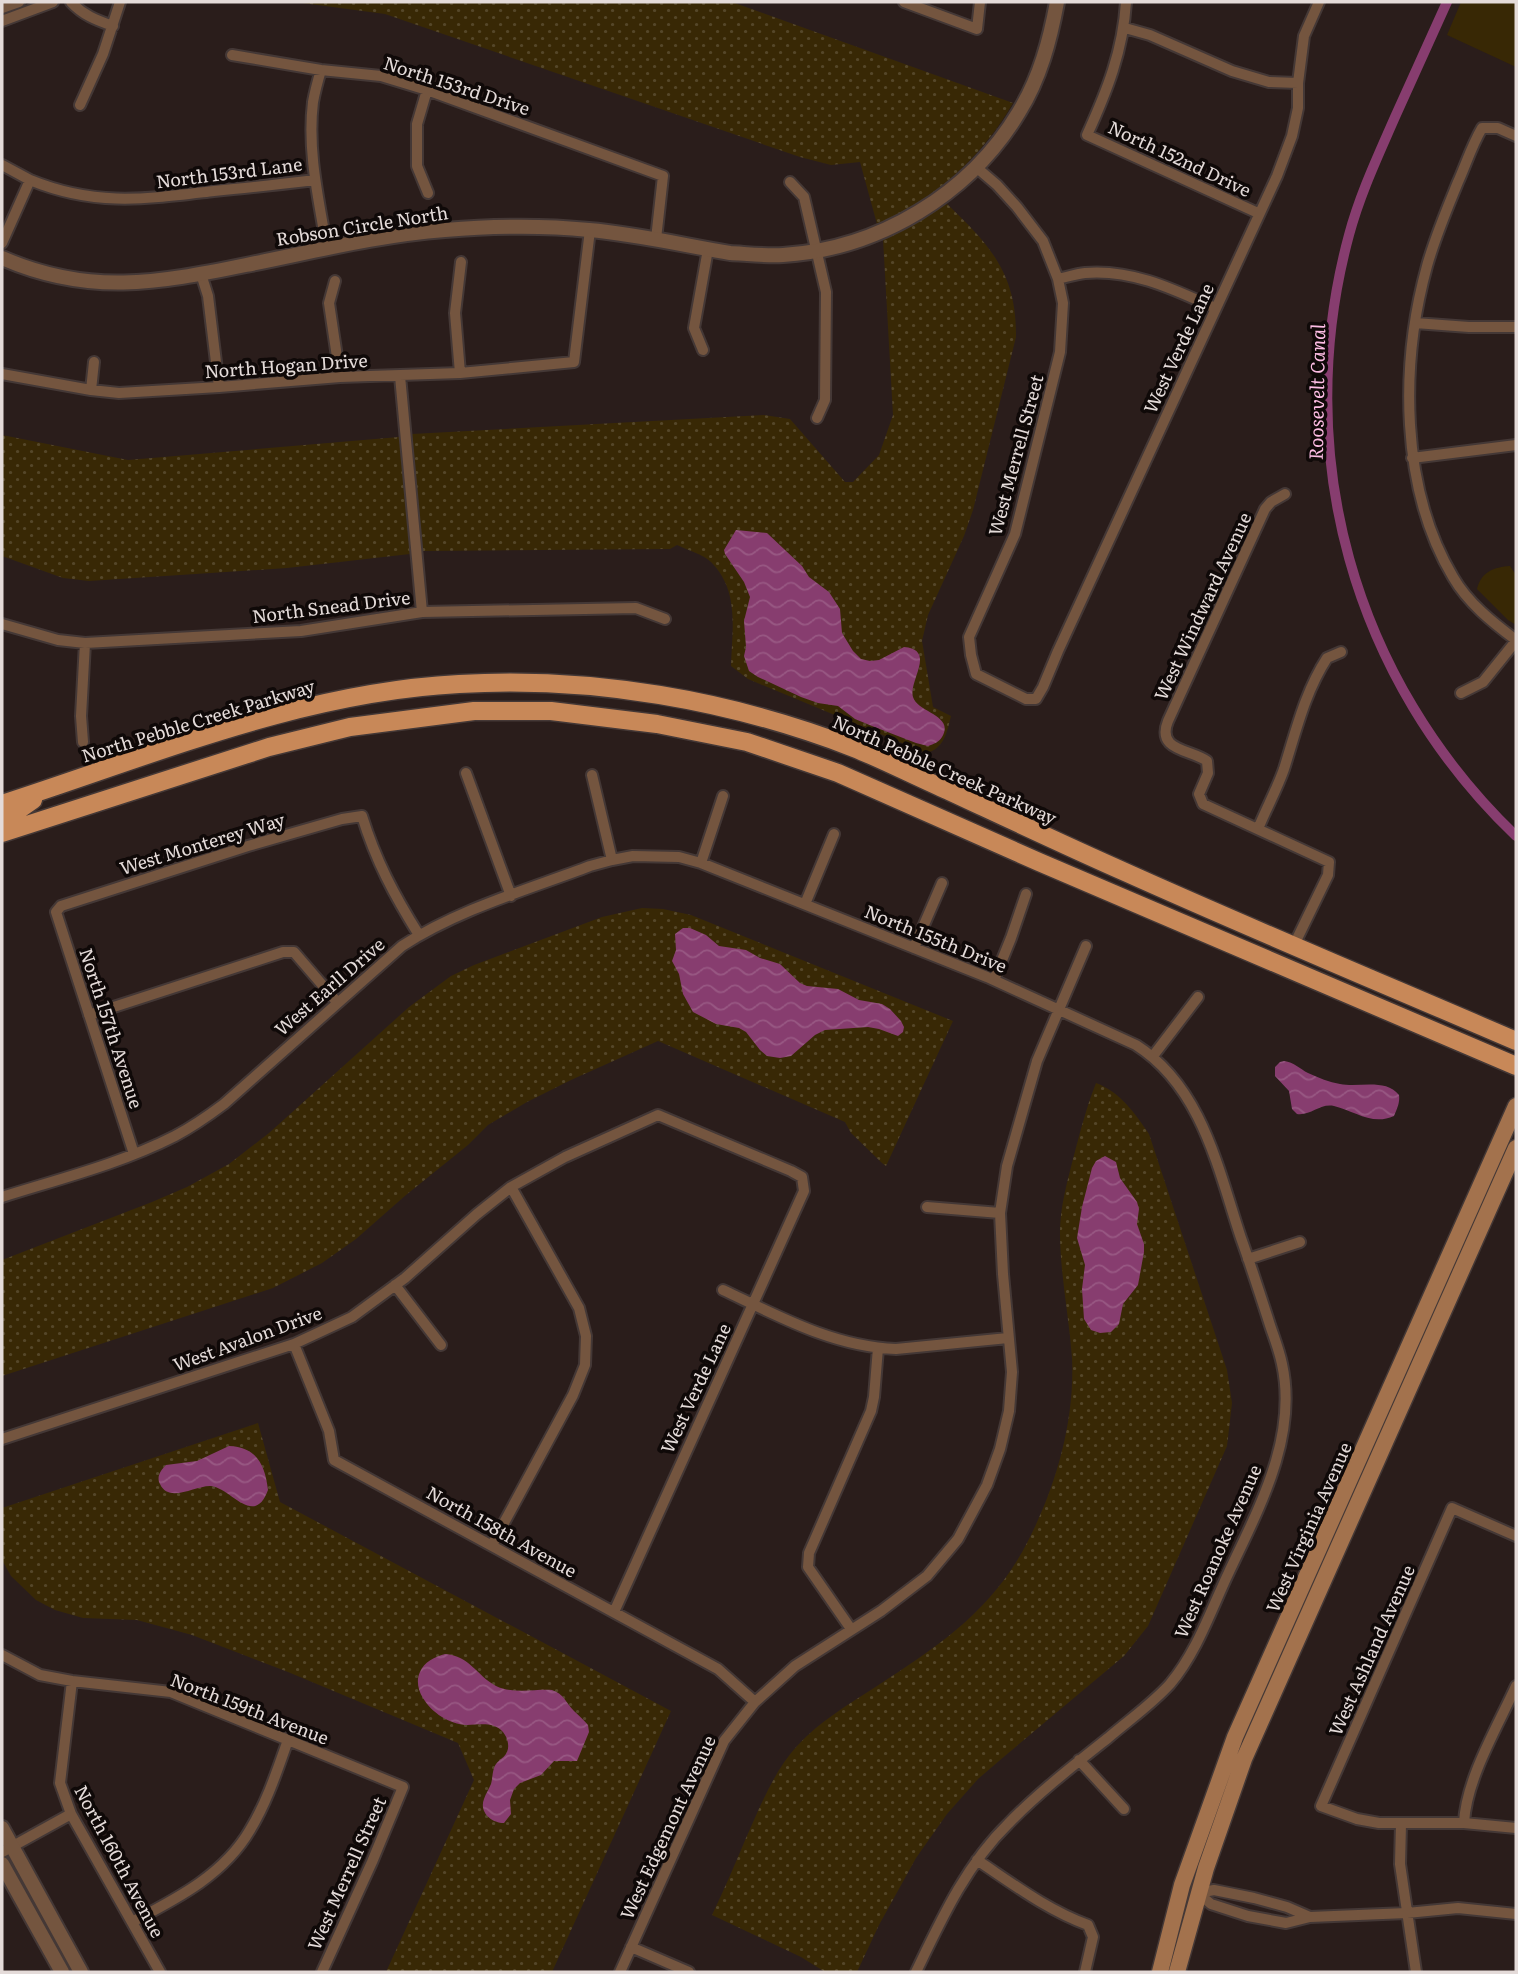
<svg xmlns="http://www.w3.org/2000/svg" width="1518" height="1974" font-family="Literata,serif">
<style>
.grass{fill:url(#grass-dots)}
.green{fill:#382805}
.water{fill:url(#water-waves)}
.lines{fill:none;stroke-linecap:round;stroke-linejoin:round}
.canal{stroke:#873d6f;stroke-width:10}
.minor-casing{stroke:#443836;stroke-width:14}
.tertiary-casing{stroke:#443836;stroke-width:18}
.secondary-casing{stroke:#443836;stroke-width:19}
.primary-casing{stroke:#443836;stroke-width:21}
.minor{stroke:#74553f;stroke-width:10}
.tertiary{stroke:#74553f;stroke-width:14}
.secondary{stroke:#a3724d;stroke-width:16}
.primary{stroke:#c88858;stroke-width:18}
.labels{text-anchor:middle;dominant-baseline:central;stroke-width:7;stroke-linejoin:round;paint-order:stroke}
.street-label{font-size:18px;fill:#e4dbd9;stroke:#0f0908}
.water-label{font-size:19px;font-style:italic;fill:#fcbce3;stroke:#0f0908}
</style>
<defs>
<pattern id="grass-dots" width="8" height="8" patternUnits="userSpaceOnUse" patternTransform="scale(1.75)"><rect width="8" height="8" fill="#382805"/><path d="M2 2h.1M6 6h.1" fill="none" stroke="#554729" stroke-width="1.8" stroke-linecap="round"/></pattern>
<pattern id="water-waves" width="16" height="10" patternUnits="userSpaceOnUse" patternTransform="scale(1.75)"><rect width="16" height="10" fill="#873d6f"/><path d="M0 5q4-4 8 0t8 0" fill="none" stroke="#985883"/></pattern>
</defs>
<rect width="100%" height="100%" fill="#2a1d1b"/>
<!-- grass -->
<path class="grass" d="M295,2H732L1013,103C982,157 934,200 877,224L860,162L831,165L800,157L385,14Z
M947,204C990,245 1017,274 1016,337L973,510L964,536L928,615L922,641L933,707L951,716C947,732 944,749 926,753L748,679L731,666C732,630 740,591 711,562C703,554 687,550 677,545L670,549L423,551L412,434L764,415L790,419L845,482H853L879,455L893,415L883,239L908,227Z
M2,435L128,460L399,437L410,554L287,568L89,581L63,578L2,556Z
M642,908L663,909L691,915L953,1021L886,1166L882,1163L851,1133L845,1122L658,1041L571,1080L527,1102L488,1125L468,1145L406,1195L356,1239L322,1263L273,1288L2,1376V1260L152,1202L187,1187L229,1164L269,1133L409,1007L451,976L474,965L602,917Z
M1096,1083C1120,1092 1135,1113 1149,1134L1227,1370L1232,1403L1227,1446L1148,1626L1124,1656L1006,1755L978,1779L947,1814L916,1858L879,1925L857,1972H825L801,1957L712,1915C724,1890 735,1864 746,1838C760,1807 774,1771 797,1746C820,1721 849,1704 877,1686C940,1645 993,1610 1028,1541C1056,1486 1075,1421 1072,1358C1069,1316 1060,1274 1060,1232C1060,1207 1067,1183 1073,1159C1080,1133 1086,1108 1096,1083Z
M258,1423L280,1502L671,1711L552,1972H386L474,1780L458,1743L288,1672L192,1635L137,1620L83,1618L55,1610L36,1600L11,1576L2,1560V1508Z"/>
<!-- green -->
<path class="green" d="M1461,2H1516V67L1447,35Z
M1510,566L1516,575V625L1508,620L1477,589C1481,572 1494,567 1510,566Z"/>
<!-- water -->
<path class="water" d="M736,530L767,533L802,566L809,577L829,592L840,609L842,633L853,651L861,659L870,661L879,660L904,647C937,650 908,681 913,697C918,713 955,715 942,737C939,742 934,744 928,746L916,743L872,726L855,719L838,706L818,703L801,697L758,677L749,671L744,656L746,647L744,621L750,597L744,582L725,554L724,550Z
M683,928H690L706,935L719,946L746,950L760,958L780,964L800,983L807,986L838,989L859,1000L882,1004L890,1009L901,1021L904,1027L903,1032L898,1036L879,1029L868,1027L825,1030L815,1035L791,1056L780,1058L767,1056L760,1050L746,1032L739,1028L716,1024L693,1012L683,994L679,974L672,961L676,950L675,934Z
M1284,1061C1294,1062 1300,1069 1308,1073C1319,1078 1329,1082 1340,1084C1359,1088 1385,1078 1399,1095C1400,1103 1397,1109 1394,1116C1372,1126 1355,1111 1334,1106C1320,1103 1311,1116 1297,1114L1292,1109L1289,1091L1275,1076V1067L1280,1062Z
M1105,1156L1116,1162L1120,1178L1137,1202L1139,1209L1137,1224L1144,1244V1252L1138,1285L1123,1304L1119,1324L1111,1332L1100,1333L1091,1330L1084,1319L1082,1289L1085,1265L1077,1238L1082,1207L1092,1168L1096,1161Z
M229,1446C257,1447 265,1465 268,1490C254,1528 231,1488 211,1486C196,1485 169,1504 160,1484C156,1477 161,1470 166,1465L197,1461Z
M445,1654C470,1656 476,1675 496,1686C512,1694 535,1689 552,1690C564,1694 566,1703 574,1711C579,1716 584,1720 588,1725L589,1732L577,1761H554L541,1775L520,1783L514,1789L510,1800L511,1814L504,1823C491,1823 479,1812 484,1799C486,1793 489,1789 491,1784C493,1777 492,1770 496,1764C500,1759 505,1757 507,1752C510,1745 507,1737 503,1732C493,1721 479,1725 467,1725C449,1724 432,1713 423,1698C418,1690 416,1680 420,1672C424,1662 434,1657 445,1654Z"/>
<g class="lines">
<!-- canal -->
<path class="canal" d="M1447,2C1430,40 1412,79 1395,117C1378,156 1360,194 1349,235C1290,453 1353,680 1516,836"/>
<defs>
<path id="minor" d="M71,2C83,15 96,20 113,26
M904,2L977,29L980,2
M1126,2C1123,51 1107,91 1087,135L1258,213
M2,8L19,2
M2,21L53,2
M1125,28L1150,35L1232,71L1269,82L1298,83
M232,55L321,70L381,76L427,90L663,176L656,239
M321,70C318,80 315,91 313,102C307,151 319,201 327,249
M427,90L417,124V166L428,193
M80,105L103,54L120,2
M1516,136L1498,128H1482C1472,145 1466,164 1458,182C1447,209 1435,237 1427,266C1400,364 1400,488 1453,577C1468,603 1492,622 1516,640
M2,165L30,180L2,243
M976,167L997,185L1017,207L1043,241L1058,279L1063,303L1060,352L1015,534L969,637L971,655L976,674L1026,699H1036L1043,687L1058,651L1277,176L1292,136L1298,108V83L1304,36L1319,2
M30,180C96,207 146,199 214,191C248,188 282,184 315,180
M790,182L804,197L826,292L825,400L817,418
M201,274L208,296L219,387
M1058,279C1067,277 1076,274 1085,273C1132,269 1173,289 1215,308
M335,281L329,303L340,377
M1415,323L1469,327H1516
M703,350L694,328L708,249
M460,373L455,313L461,262
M2,374L91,390L119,393L219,387L340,377L460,373L574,362L590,230
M400,376L422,612
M91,390L94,362
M1412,458L1516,445
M1285,494L1271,502L1265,509L1168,721C1156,751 1190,749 1207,761L1208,773L1199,794L1203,804L1329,862L1328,875L1294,945
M2,624L58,640L85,643L301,631L422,612L636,608L665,619
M1461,693L1483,682L1516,641
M83,742L81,716L85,643
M466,773L511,896
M592,775L612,860
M1258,829C1266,809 1277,789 1284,769C1296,731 1305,692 1327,658L1341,652
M701,863L723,796
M805,904L834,834
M914,948L942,883
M994,980L1011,938L1026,894
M89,1015L283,952H294L337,1002
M1153,1056L1198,997
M134,1154L56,912L61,906L248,846L342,819L362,816C376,861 394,895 419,935
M2,1197C59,1179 120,1164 175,1136C192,1127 208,1116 224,1104L402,946C459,909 527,890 590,866L612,860L633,856L679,857L701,863L987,977L1136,1045C1202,1087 1218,1169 1241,1238C1251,1266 1260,1294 1269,1322C1273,1335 1279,1349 1282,1364C1298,1437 1259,1508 1229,1572C1211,1610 1197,1652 1170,1684C1152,1704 1129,1720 1108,1738C1074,1765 1038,1793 1008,1824C966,1865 941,1920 916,1972
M927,1207L1000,1213
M1248,1259L1300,1242
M395,1285L441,1345
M723,1290C778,1316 834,1347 896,1349L1008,1338
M294,1344L329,1431L334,1460L718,1669L755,1702
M2,1439L294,1344L352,1317L405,1278L477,1214L511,1187L565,1157L658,1115L791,1171L802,1177L804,1191L614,1612
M1516,1536L1452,1508L1321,1806L1357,1819L1379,1823H1464L1516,1828
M492,1545L573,1395L585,1365L586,1336L579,1308L511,1187
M851,1629L808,1567L809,1553L871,1411L874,1397L878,1348
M2,1655L40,1675L72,1681L171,1692L403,1787L372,1862L322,1972
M72,1681L60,1783L71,1814L160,1972
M1079,1760L1124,1809
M1464,1823C1466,1779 1498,1726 1516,1686
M1401,1824L1400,1864L1416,1972
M2,1852L71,1814
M977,1860C1013,1884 1047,1910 1088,1925L1093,1937L1085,1972
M1198,1893L1211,1904L1248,1916L1286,1923L1310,1917L1407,1913L1458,1908L1516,1914
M1198,1893L1214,1890L1254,1898L1287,1907L1310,1917
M132,1922C176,1899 224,1875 250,1830C267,1802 277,1771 288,1740
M631,1947L689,1972
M620,1972L724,1741L755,1702L795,1666L881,1611L927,1576L958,1539L987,1485L1000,1449L1009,1411L1012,1372L1003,1274L1000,1213L1007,1166L1037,1061L1086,946"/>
<path id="tertiary" d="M2,258C89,296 157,283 246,265C312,252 378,235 445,230C493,226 541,225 589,230C636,234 683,245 730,253C748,254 766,256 783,255C879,249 970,194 1019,112C1040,78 1050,40 1057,2
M2,1828L81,1972
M2,1864L62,1972"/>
<path id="secondary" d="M1160,1972L1182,1885L1235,1737L1516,1106
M1177,1972L1206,1868L1244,1759L1516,1148"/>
<path id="primary" d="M2,804C151,756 301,692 459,684C592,676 730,700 854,748C886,761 917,777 949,791C1007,818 1066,846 1125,872C1254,930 1386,985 1516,1041
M2,818L13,814L33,800
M2,833L269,747L350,727L474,711H551L657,724L747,742L838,773L1039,862L1516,1066"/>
</defs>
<!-- minor casing -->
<use href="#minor" class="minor-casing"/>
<!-- tertiary casing -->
<use href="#tertiary" class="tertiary-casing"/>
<!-- secondary casing -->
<use href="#secondary" class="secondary-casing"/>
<!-- primary casing -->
<use href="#primary" class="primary-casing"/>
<!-- minor -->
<use href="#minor" class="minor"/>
<!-- tertiary -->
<use href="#tertiary" class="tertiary"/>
<!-- secondary -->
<use href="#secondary" class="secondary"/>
<!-- primary -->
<use href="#primary" class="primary"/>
</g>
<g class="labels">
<!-- street labels -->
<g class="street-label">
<text transform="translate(457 85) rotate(18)">North 153rd Drive</text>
<text transform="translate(1180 158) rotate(25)">North 152nd Drive</text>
<text transform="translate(229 172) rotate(-7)">North 153rd Lane</text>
<text transform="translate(362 225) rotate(-9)">Robson Circle North</text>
<text transform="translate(1178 348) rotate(-65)">West Verde Lane</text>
<text transform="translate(286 365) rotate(-4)">North Hogan Drive</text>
<text transform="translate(1015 455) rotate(-75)">West Merrell Street</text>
<text transform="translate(331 606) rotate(-7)">North Snead Drive</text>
<text transform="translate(1202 606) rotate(-65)">West Windward Avenue</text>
<text transform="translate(198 720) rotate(-17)">North Pebble Creek Parkway</text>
<text transform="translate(945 769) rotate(24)">North Pebble Creek Parkway</text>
<text transform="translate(202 843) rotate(-17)">West Monterey Way</text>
<text transform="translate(936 938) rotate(22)">North 155th Drive</text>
<text transform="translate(329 986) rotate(-41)">West Earll Drive</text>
<text transform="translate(112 1028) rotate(72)">North 157th Avenue</text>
<text transform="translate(247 1338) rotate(-20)">West Avalon Drive</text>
<text transform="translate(695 1388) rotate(-65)">West Verde Lane</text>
<text transform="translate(1308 1527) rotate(-66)">West Virginia Avenue</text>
<text transform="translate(502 1531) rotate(29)">North 158th Avenue</text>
<text transform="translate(1217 1551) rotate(-66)">West Roanoke Avenue</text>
<text transform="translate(1371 1650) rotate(-66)">West Ashland Avenue</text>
<text transform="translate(250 1708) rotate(21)">North 159th Avenue</text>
<text transform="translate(667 1827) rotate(-65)">West Edgemont Avenue</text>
<text transform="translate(120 1861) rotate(62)">North 160th Avenue</text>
<text transform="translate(346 1873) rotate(-66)">West Merrell Street</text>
</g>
<!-- water labels -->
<g class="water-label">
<text transform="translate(1316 392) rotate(-89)">Roosevelt Canal</text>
</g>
</g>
<!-- border -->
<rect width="1518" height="1974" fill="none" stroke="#e4dbd9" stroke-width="7"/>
</svg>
